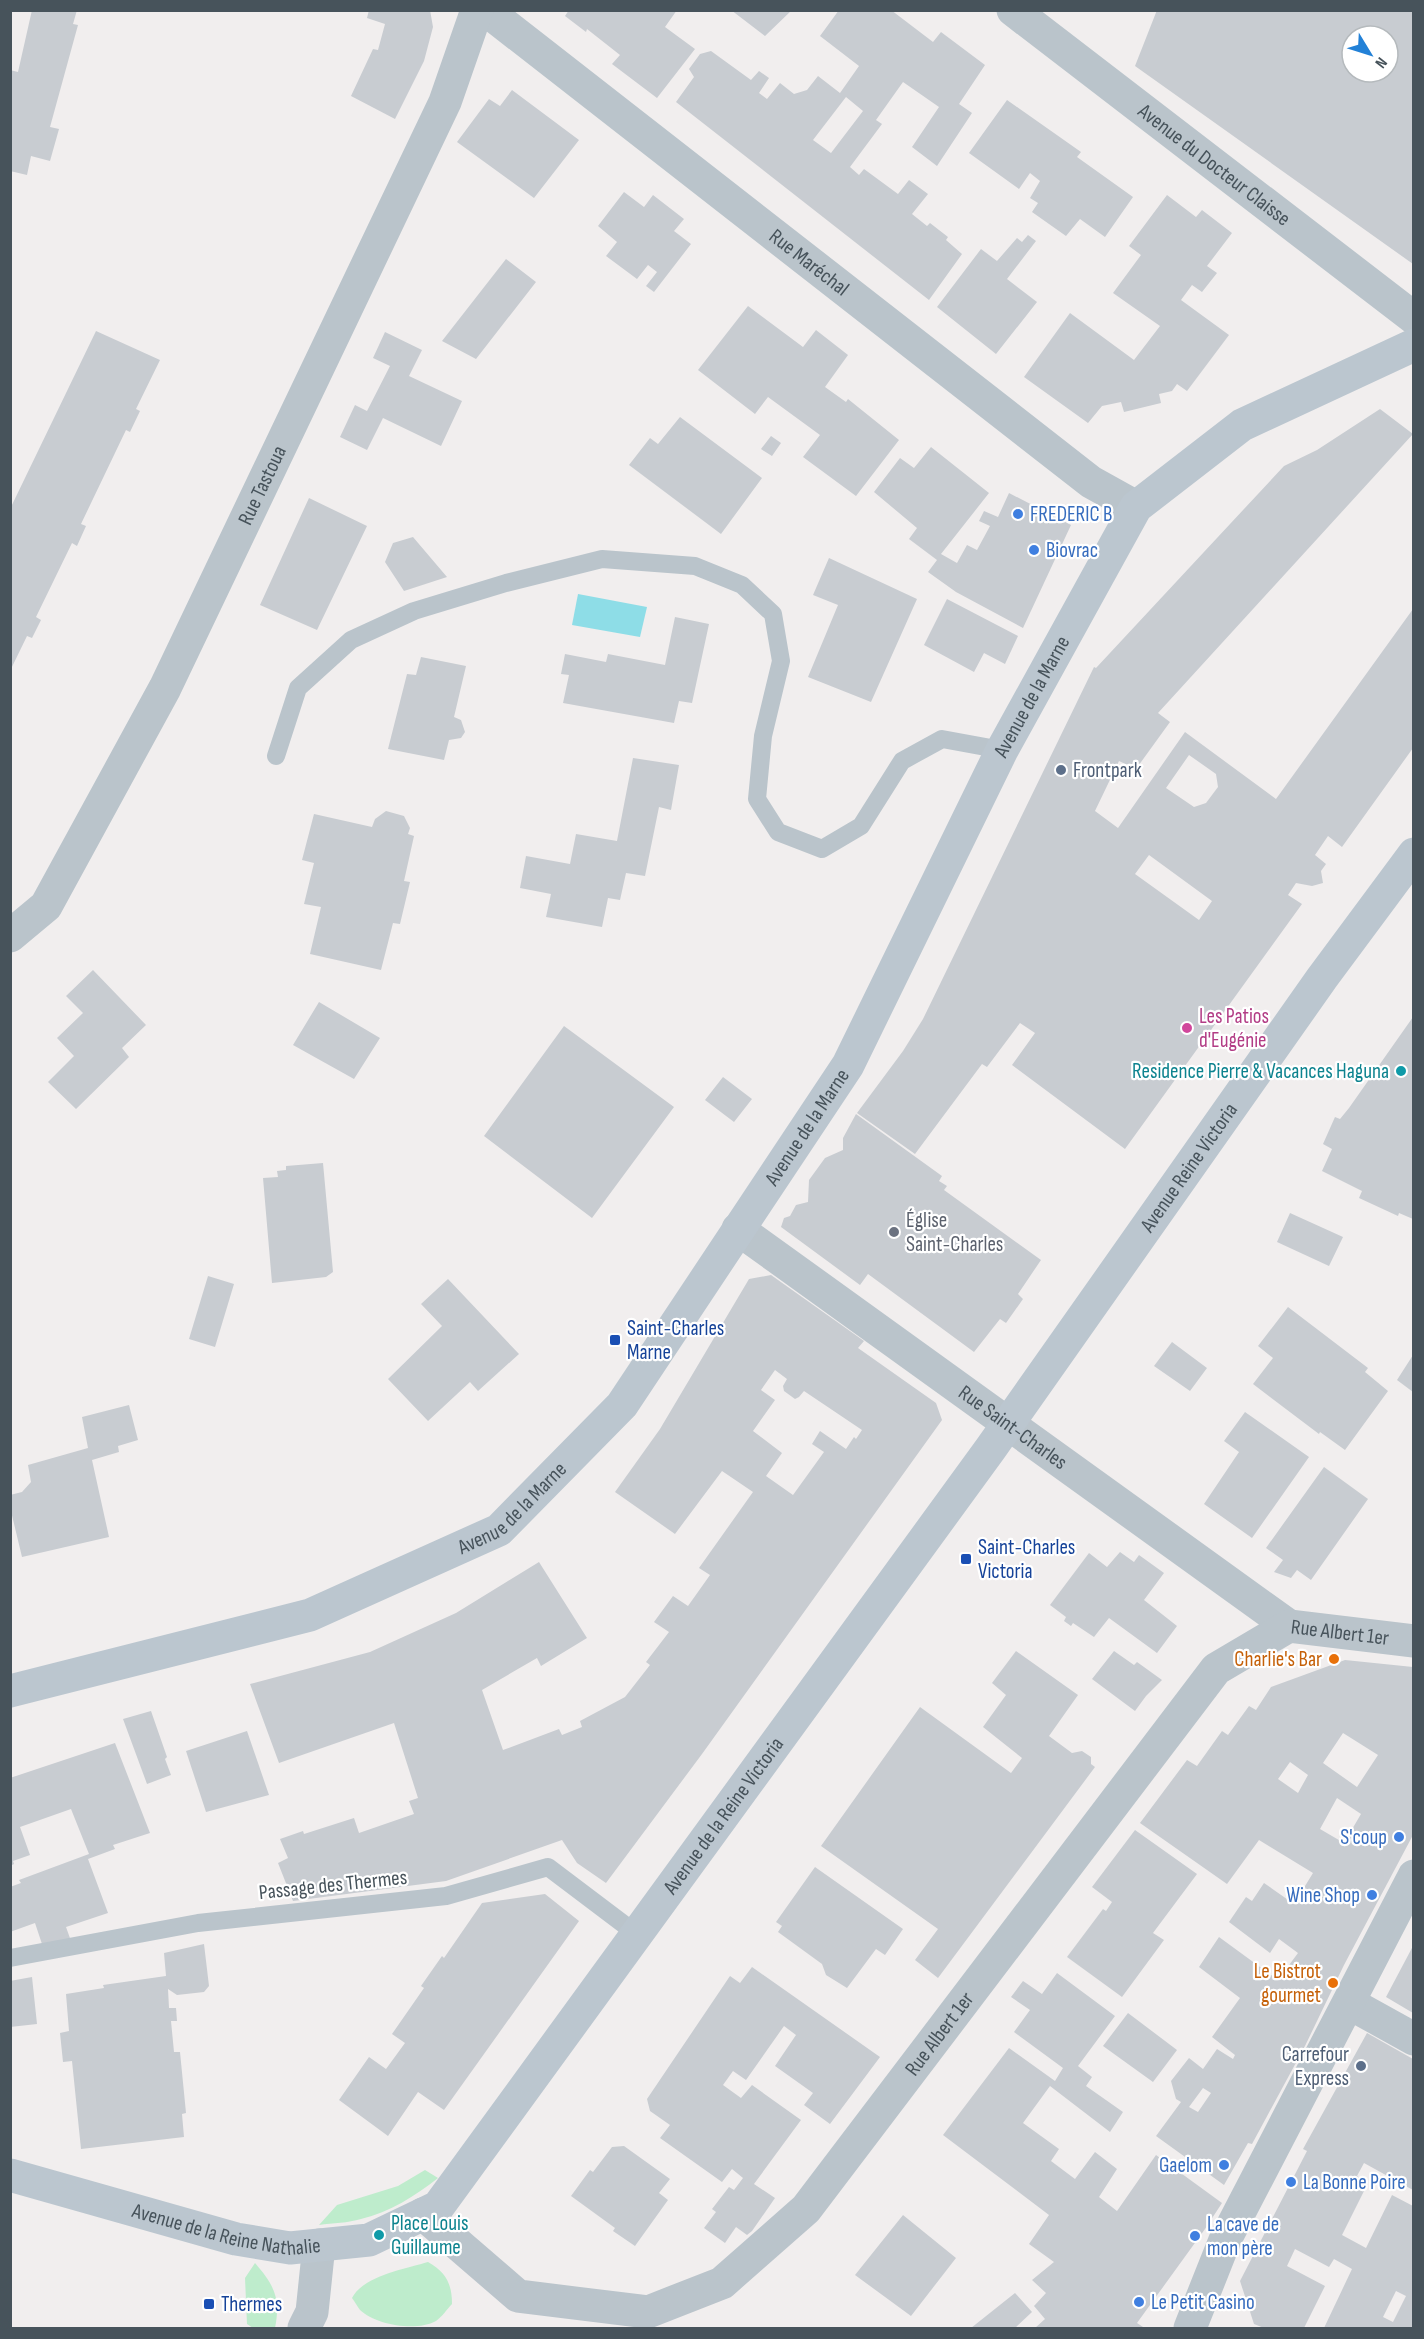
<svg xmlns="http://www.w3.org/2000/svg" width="1424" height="2339" font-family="'Sofia Sans Condensed',sans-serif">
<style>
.green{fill:#beeccc}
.water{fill:#8edde7}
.building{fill:#c8ccd1;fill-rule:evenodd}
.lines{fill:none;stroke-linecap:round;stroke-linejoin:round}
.service{stroke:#bac4cb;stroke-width:18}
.minor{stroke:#bac4cb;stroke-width:33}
.secondary{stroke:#bbc6cf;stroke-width:33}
.shop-dot{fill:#3f7fe0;stroke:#fff;stroke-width:2}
.service-dot{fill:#5c6f8a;stroke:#fff;stroke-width:2}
.hotel-dot{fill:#d1479c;stroke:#fff;stroke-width:2}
.culture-dot{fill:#0f9aa8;stroke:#fff;stroke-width:2}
.worship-dot{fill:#6b7280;stroke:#fff;stroke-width:2}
.transit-dot{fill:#1a4fb4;stroke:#fff;stroke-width:2}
.food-dot{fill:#e8710a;stroke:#fff;stroke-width:2}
.labels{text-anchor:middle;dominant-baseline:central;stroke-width:4.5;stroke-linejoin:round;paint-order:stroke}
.street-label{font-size:21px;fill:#47535b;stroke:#fff}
.shop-label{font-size:21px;fill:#366cbe;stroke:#fff;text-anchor:start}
.service-label{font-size:21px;fill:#4e5e75;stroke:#fff;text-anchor:start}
.hotel-label{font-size:21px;fill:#b23c85;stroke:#fff;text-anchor:start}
.culture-label{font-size:21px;fill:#0d838f;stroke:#fff;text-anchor:end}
.worship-label{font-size:21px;fill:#5b616d;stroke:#fff;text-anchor:start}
.transit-label{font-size:21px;fill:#164399;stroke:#fff;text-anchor:start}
.food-label{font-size:21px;fill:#c56008;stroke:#fff;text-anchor:end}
</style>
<rect width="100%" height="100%" fill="#f1eeee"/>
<!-- green -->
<path class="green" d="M425,2170L438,2178C415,2196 390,2212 361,2219C348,2223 333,2223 319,2225L337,2205L398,2186Z
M428,2262C446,2272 452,2284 452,2304C447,2309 442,2317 436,2321C416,2332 376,2325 360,2310C357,2306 355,2302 352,2298C363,2276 405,2269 428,2262Z
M255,2263C274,2285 281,2298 275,2328H253L247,2324L245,2278Z"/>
<!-- water -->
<path class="water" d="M578,594L647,607L640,637L572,625Z"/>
<!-- building -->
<path class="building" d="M32,10H77L73,24L78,25L50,127L59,129L50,161L31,156L27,175L10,171V70L18,72Z
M369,10H430L433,27L424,61L395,119L351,96L373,49L378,50L385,24L367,18Z
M569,10H677L665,27L695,49L657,98L612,64L620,55L587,29L586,32L565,16Z
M731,10H792L765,36Z
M839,10H891L933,42L941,32L985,65L959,104L972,113L937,166L912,147L939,107L903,82L876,120L882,124L850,167L859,175L864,169L898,194L909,180L928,194L912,214L927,226L930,223L948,237L946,240L962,254L929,300L676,102L694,77L689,69L700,54L711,51L751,80L759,71L769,78L759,93L767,99L780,83L794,94L807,90L818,76L840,93L859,66L820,36ZM846,97L863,111L831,153L813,140Z
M1157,10H1413V264L1135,66ZM1352,36H1388V72H1352Z
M512,90L579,140L534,198L457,142L489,99L500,106Z
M1007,100L1081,152L1077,157L1133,197L1105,237L1080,219L1066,236L1032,212L1038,203L1030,198L1040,181L1030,173L1019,189L969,153Z
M624,192L644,207L653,195L684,219L674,231L691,244L654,292L646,286L657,272L648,265L637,279L606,256L617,242L598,226Z
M1167,195L1196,217L1202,210L1232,233L1207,266L1217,273L1202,292L1192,285L1181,300L1229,335L1187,391L1177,384L1172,391L1159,394L1161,403L1124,412L1121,402L1102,406L1088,423L1024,377L1070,313L1134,360L1160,326L1113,293L1141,255L1129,246Z
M1028,235L1036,241L1007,279L1037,302L996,354L937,307L981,249L997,261L1017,238L1022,242Z
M506,259L536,282L476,359L442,341Z
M748,306L803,347L816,330L848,355L825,387L846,402L848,399L899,440L856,496L803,457L820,435L768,397L755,414L698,370Z
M96,331L160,360L136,409L140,411L130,432L126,430L81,524L86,526L77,546L72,543L36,617L41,620L32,638L27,636L10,671V509Z
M385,332L422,350L409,376L462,401L441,446L383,418L367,450L340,437L355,405L367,411L390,366L373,358Z
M1380,409L1413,434L1158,713L1170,722L1136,769L1119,761L1095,811L1118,828L1185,732L1276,799L1413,609V748L1342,847L1328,836L1315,855L1326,864L1321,871L1323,883L1312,886L1296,883L1288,895L1302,904L1125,1149L1012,1065L1035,1033L1020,1023L987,1067L982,1064L915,1154L857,1113L903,1051L923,1019L1094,667L1096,668L1284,466L1317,450ZM1189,755L1216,774L1218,787L1206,803L1194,807L1166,788ZM1149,855L1212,901L1199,920L1135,874Z
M680,417L762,478L721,534L629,465L650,438L658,444Z
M771,436L781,443L772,456L761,449Z
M931,447L989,493L941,554L957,563L967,545L977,550L990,526L979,521L984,511L998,517L1009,493L1071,525L1023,628L956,592L928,572L937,560L909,539L917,528L874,492L900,458L914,468Z
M309,498L367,526L317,630L260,605Z
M413,537L447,577L404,591L385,562L393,543Z
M829,558L917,599L871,702L808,677L838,605L813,595Z
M947,599L1018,636L1005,664L984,653L974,672L924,645Z
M675,617L709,624L692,703L679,701L674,723L563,703L569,675L561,674L565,654L606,662L608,654L665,665Z
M421,657L466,666L454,717L461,720L465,732L461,738L449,740L444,760L388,749L407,674L416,675Z
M633,758L679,765L671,810L659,807L645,876L626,873L620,900L608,898L602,927L546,917L551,894L520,888L526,856L570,864L576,834L617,841Z
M386,811L404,816L410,828L408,834L414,836L404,881L410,882L400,924L393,923L381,970L310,954L321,907L304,904L314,863L302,860L314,814L372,827L375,819Z
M93,970L146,1025L122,1048L129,1057L76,1109L48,1082L74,1056L57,1038L83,1013L66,996Z
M319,1002L380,1038L354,1079L293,1045Z
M1413,1017V1219L1399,1213L1398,1216L1359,1198L1362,1191L1322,1171L1332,1149L1323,1144L1335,1117L1340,1119L1349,1108Z
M564,1026L674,1107L592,1218L484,1136Z
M723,1077L752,1099L734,1122L705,1100Z
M856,1114L942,1176L939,1181L947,1186L944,1190L1041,1260L1018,1294L1023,1299L1006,1323L1000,1319L974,1352L868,1274L860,1285L781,1227L784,1218L790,1216L796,1205L808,1202L809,1180L825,1158L843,1150V1138Z
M323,1163L333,1272L326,1277L272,1283L263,1178L278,1177L277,1171L286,1170V1166Z
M1290,1213L1343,1237L1329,1266L1277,1242Z
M771,1275L864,1341L858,1348L936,1403L942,1420L702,1754L606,1883L577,1863L562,1840L446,1881L293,1901L278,1863L288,1858L280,1839L303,1831L304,1834L354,1818L359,1833L414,1814L409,1801L418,1798L394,1723L279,1763L250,1684L370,1652L456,1613L539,1562L587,1638L541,1666L537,1658L482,1690L503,1750L559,1729L562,1735L582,1727L580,1721L625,1697L650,1665L646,1662L669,1632L654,1622L673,1596L688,1606L710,1575L699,1568L753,1492L722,1471L675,1534L615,1492L660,1429L749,1279ZM775,1370L787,1379L783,1386L784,1391L795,1399L799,1397L804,1391L862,1430L856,1439L854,1437L846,1449L820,1431L812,1444L824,1452L793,1495L766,1476L782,1453L753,1431L775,1400L761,1390Z
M208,1276L234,1284L215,1347L189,1339Z
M448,1279L519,1354L478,1391L470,1382L428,1421L388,1379L442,1326L421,1304Z
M1288,1307L1368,1368L1365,1372L1388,1391L1345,1450L1320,1432L1319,1434L1253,1384L1273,1358L1258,1346Z
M1172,1342L1207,1368L1190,1391L1154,1366Z
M1413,1355V1392L1397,1380Z
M129,1405L138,1440L118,1446L119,1452L92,1460L109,1537L22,1557L10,1507V1495L22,1492L31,1482L28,1465L88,1448L82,1417Z
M1245,1412L1309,1457L1252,1538L1204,1504L1239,1452L1224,1441Z
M1324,1467L1368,1499L1311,1580L1297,1570L1291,1578L1274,1572L1283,1560L1266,1548Z
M1120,1552L1134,1562L1139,1555L1164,1573L1144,1600L1177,1626L1157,1653L1109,1618L1094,1637L1073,1623L1071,1626L1064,1621L1066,1617L1050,1605L1089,1553L1107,1567Z
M1016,1651L1078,1695L1049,1736L1072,1753L1082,1751L1091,1757V1764L1095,1767L938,1978L915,1960L938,1929L821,1846L920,1707L1011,1773L1022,1758L983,1727L1006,1695L992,1683Z
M1114,1651L1134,1665L1137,1662L1162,1680L1146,1696L1135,1711L1092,1679Z
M1345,1660L1413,1667V1835L1344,1965L1305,2046L1252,2144L1248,2143L1224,2185L1156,2136L1181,2102L1176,2099L1171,2081L1189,2058L1203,2069L1217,2049L1233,2059L1235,2055L1212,2037L1240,1998L1199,1967L1219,1937L1278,1980L1298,1953L1279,1939L1270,1953L1229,1922L1246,1897L1252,1901L1264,1883L1294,1904L1313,1873L1259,1840L1227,1884L1140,1823L1187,1760L1197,1766L1222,1731L1228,1735L1249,1706L1256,1710L1271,1687ZM1343,1733L1378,1755L1357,1787L1323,1763ZM1290,1762L1308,1775L1298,1793L1278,1779ZM1337,1798L1361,1814L1344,1843L1320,1829ZM1203,2088L1211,2093L1198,2112L1189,2107Z
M151,1711L167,1757L165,1759L171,1775L147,1784L123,1719Z
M247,1731L269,1795L206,1812L186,1751Z
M115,1743L150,1833L113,1845L115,1849L88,1859L108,1913L66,1927L71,1941L43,1947L35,1923L10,1932V1887L21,1883L19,1880L89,1854L71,1809L20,1827L30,1855L13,1861L14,1864L10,1866V1778Z
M1135,1830L1197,1874L1153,1933L1164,1940L1122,1997L1067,1957L1103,1909L1106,1911L1112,1902L1092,1887Z
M815,1867L903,1929L885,1955L876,1949L847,1988L826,1975L822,1964L778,1932L782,1926L776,1922Z
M545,1894L579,1921L444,2110L418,2092L388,2136L339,2100L369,2057L386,2069L405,2043L392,2034L424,1988L421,1986L442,1956L444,1958L482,1903Z
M204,1944L209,1986L204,1992L177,1995L168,1989L169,2008H176L177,2021H171L174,2052H180L186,2113L182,2114L184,2137L81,2149L72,2061L63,2062L60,2033L69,2031L66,1994L104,1988L103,1985L166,1976L164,1953Z
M1413,1946V2013L1386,1997Z
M752,1967L880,2057L830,2124L804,2105L813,2093L775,2066L796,2035L784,2026L746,2080L733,2071L723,2085L741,2098L752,2085L801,2120L754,2184L775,2198L752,2231L747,2235L736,2227L725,2243L704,2228L716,2212L712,2209L729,2187L734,2190L743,2178L732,2169L722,2182L660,2138L670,2125L650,2111L647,2099L730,1976L740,1983Z
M1057,1973L1115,2016L1078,2066L1092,2077L1086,2086L1123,2112L1110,2132L1050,2086L1023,2123L1059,2149L1051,2161L1075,2179L1095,2152L1117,2169L1099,2197L1117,2211L1156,2155L1222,2203L1205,2229L1137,2323L1143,2327L1141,2328H1035L1045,2319L1034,2306L1046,2293L1032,2280L1054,2262L1029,2244L1049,2215L943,2135L1009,2048L1055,2081L1063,2068L1014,2032L1030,2010L1011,1997L1023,1981L1042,1994Z
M32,1977L37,2024L10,2027V1981Z
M1128,2013L1177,2050L1153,2082L1103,2046Z
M1367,2033L1413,2059V2190L1364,2163L1357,2176L1368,2183L1342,2235L1366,2248L1392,2195L1413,2206V2328H1324L1352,2269L1334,2259L1329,2267L1295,2249L1287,2266L1325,2286L1304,2328H1264L1254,2324L1240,2281L1307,2151L1303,2149ZM1396,2291L1406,2296L1393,2322L1383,2317Z
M624,2146L670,2179L659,2193L668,2200L635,2246L613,2231L615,2228L571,2196L590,2170L593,2172L612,2147Z
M903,2215L956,2258L911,2316L855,2275Z
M1015,2293L1032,2312L1015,2328H971Z"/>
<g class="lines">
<!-- service -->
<path class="service" d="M276,756L298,688L351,640L414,611L506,583L602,559L695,566L742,585L773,614L781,661L763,736L757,799L778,832L822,849L861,826L902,761L942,739L1002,750
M10,1958L198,1923L446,1896L548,1867L638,1935"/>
<!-- minor -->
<g class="minor">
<path id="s1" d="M486,10L1091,482L1136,507"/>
<path id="s2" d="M1013,10L1414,318"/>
<path id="s3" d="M10,936L46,906L165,688L445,102L477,10"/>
<path id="s4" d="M738,1229L1289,1626"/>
<path d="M1349,2003L1414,2039"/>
<path id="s5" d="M423,2214L518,2296L648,2312L722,2283L806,2209L1216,1669L1289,1626L1414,1641"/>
<path d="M304,2328L312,2312L319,2245"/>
<path d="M1190,2328L1225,2240L1414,1876"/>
</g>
<!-- secondary -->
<g class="secondary">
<path id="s6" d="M10,1691L310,1615L499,1530L622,1405L848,1065L1002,750L1136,507L1242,425L1414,345"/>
<path id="s7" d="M10,2175L236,2239L290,2248L369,2240L438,2207L991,1448L1322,978L1414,854"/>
</g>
</g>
<!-- markers -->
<g class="shop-dot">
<circle cx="1018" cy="514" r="6"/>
<circle cx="1034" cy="550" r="6"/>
<circle cx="1399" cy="1837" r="6"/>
<circle cx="1372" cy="1895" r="6"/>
<circle cx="1224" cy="2165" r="6"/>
<circle cx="1291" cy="2182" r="6"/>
<circle cx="1195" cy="2236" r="6"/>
<circle cx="1139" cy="2302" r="6"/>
</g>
<g class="service-dot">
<circle cx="1061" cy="770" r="6"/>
<circle cx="1361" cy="2066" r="6"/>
</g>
<circle class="hotel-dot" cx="1187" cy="1028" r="6"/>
<g class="culture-dot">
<circle cx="1401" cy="1071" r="6"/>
<circle cx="379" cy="2235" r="6"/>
</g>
<circle class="worship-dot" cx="894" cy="1232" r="6"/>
<g class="transit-dot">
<rect x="609" y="1334" width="12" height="12" rx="3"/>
<rect x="960" y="1553" width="12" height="12" rx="3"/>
<rect x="203" y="2298" width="12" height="12" rx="3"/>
</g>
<g class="food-dot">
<circle cx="1334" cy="1659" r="6"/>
<circle cx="1333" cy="1983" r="6"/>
</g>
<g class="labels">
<!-- street labels -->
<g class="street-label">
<text stroke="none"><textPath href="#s2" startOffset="254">Avenue du Docteur Claisse</textPath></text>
<text stroke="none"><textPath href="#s1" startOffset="410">Rue Maréchal</textPath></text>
<text stroke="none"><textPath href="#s3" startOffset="520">Rue Tastoua</textPath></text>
<text stroke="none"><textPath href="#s6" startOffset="1512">Avenue de la Marne</textPath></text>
<text stroke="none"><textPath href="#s6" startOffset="1026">Avenue de la Marne</textPath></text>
<text stroke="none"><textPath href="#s7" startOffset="1728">Avenue Reine Victoria</textPath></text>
<text stroke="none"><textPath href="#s4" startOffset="339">Rue Saint-Charles</textPath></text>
<text stroke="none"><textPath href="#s6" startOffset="540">Avenue de la Marne</textPath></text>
<text stroke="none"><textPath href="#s5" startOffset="1262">Rue Albert 1er</textPath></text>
<text stroke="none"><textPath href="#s7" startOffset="930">Avenue de la Reine Victoria</textPath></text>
<text transform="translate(333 1885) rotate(-6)">Passage des Thermes</text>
<text stroke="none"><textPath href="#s5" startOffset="668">Rue Albert 1er</textPath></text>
<text stroke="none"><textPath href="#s7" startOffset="224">Avenue de la Reine Nathalie</textPath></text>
</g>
<!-- shop labels -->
<g class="shop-label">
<text x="1030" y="514">FREDERIC B</text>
<text x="1046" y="550">Biovrac</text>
<text x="1387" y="1837" text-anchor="end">S'coup</text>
<text x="1360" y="1895" text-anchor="end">Wine Shop</text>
<text x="1212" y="2165" text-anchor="end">Gaelom</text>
<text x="1303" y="2182">La Bonne Poire</text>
<text x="1207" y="2224">La cave de<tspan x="1207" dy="24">mon père</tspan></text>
<text x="1151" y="2302">Le Petit Casino</text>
</g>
<!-- service labels -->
<g class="service-label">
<text x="1073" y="770">Frontpark</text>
<text x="1349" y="2054" text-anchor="end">Carrefour<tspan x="1349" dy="24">Express</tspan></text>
</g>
<!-- hotel labels -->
<g class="hotel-label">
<text x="1199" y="1016">Les Patios<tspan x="1199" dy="24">d'Eugénie</tspan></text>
</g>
<!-- culture labels -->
<g class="culture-label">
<text x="1389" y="1071">Residence Pierre &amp; Vacances Haguna</text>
<text x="391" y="2223" text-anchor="start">Place Louis<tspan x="391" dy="24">Guillaume</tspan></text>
</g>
<!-- worship labels -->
<g class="worship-label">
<text x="906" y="1220">Église<tspan x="906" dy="24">Saint-Charles</tspan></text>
</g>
<!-- transit labels -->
<g class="transit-label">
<text x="627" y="1328">Saint-Charles<tspan x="627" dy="24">Marne</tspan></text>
<text x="978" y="1547">Saint-Charles<tspan x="978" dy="24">Victoria</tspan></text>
<text x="221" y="2304">Thermes</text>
</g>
<!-- food labels -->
<g class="food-label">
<text x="1322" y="1659">Charlie's Bar</text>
<text x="1321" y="1971">Le Bistrot<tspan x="1321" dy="24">gourmet</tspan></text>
</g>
</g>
<!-- border -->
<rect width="1424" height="2339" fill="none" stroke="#47535b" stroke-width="24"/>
<!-- north arrow -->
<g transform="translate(1370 54) rotate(128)"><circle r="28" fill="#ffffff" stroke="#b5babd" stroke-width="1.5"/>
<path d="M0-4.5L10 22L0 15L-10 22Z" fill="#2281d7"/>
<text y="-9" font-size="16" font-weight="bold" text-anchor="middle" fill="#47535b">N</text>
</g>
</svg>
